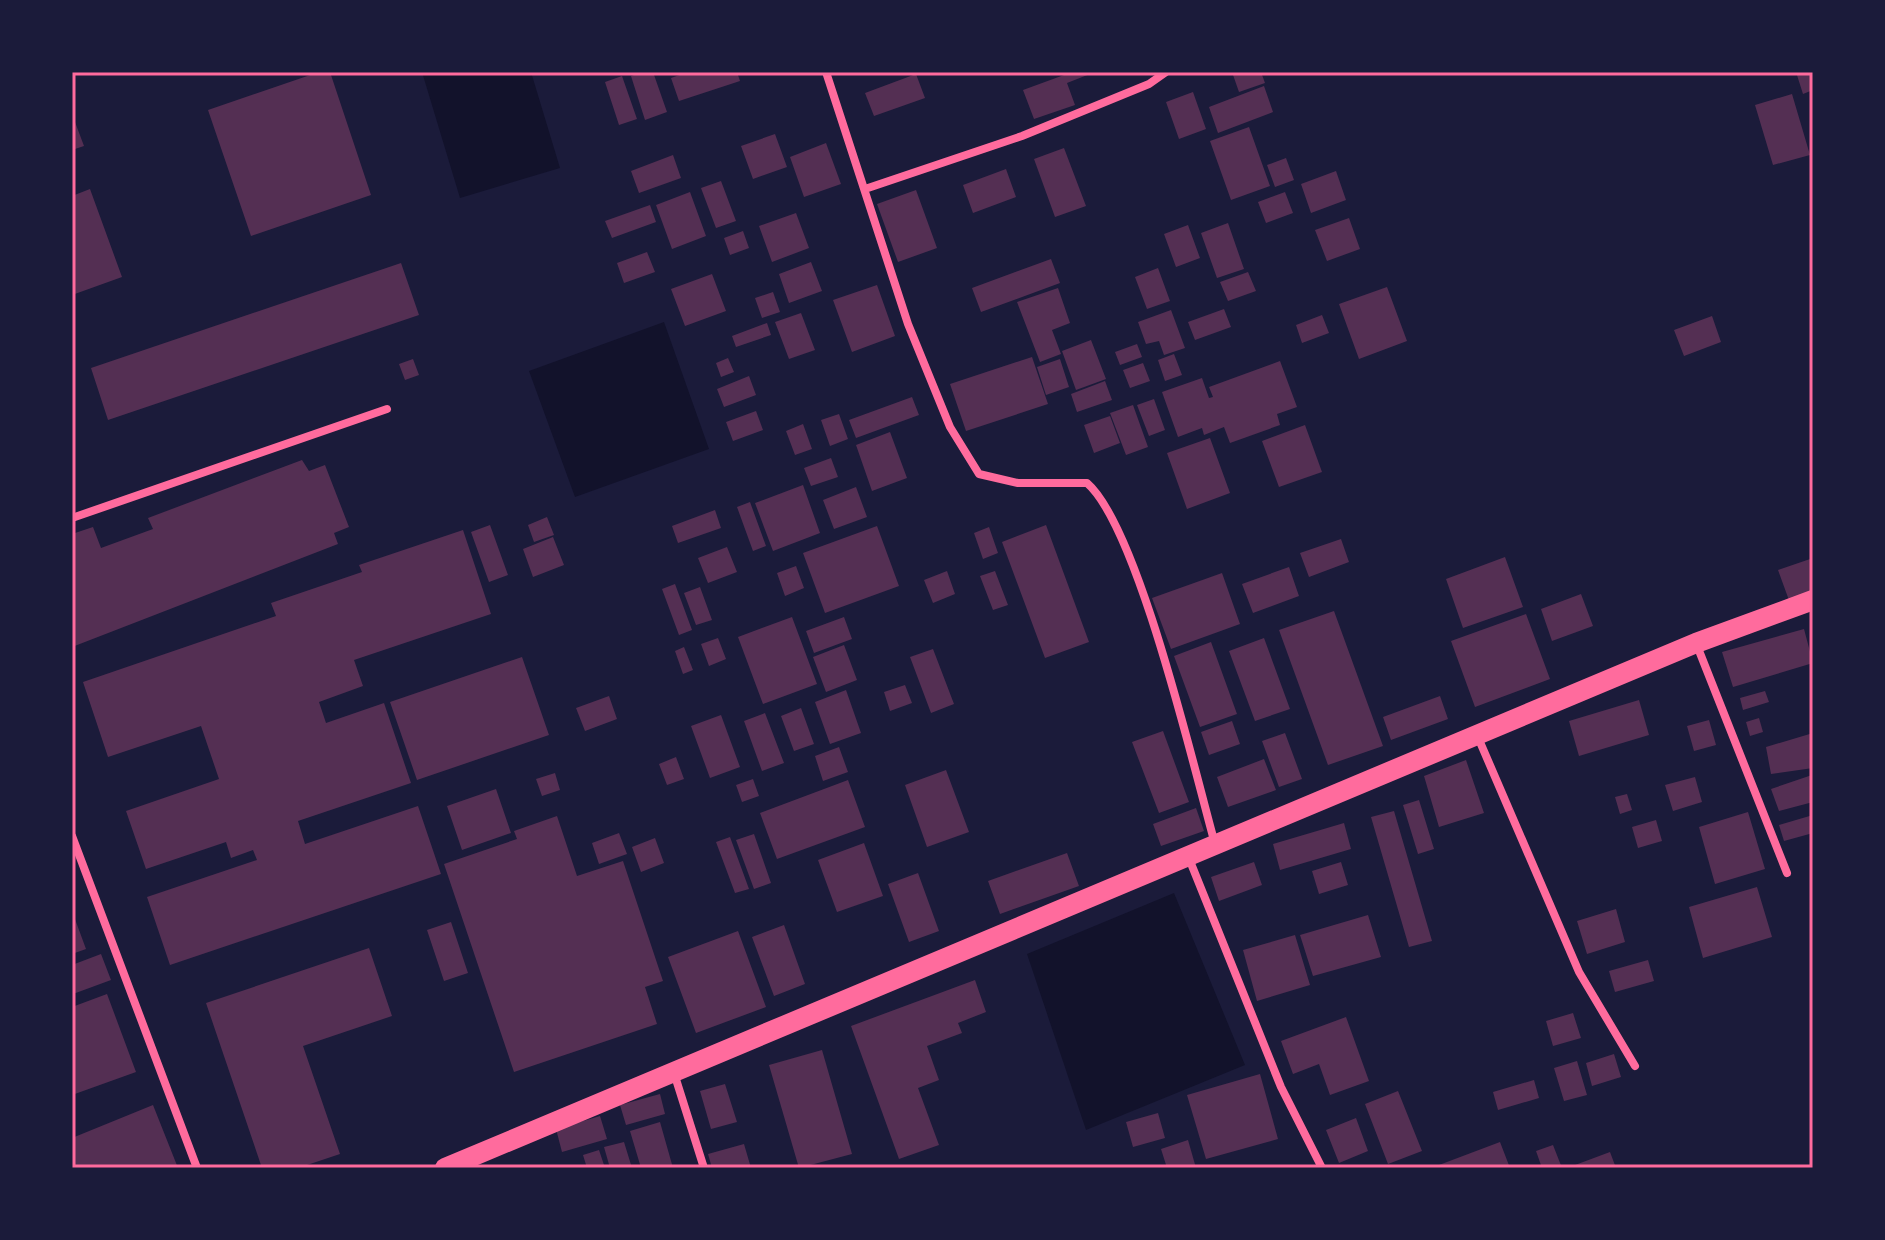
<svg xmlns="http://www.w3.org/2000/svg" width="1885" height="1240" font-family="'DM Sans',sans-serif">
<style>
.water{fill:#12122b}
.building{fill:#542f53}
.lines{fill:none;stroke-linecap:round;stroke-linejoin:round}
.minor{stroke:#ff6b9d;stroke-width:8}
.primary{stroke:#ff6b9d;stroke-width:20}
.neatline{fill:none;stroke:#ff6b9d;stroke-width:3}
</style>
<rect width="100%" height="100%" fill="#1b1b3a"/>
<!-- water -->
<path class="water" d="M422,72H531L560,168L460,198Z
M664,322L709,449L575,497L529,371Z
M1174,893L1245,1065L1086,1130L1027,954Z"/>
<!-- building -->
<path class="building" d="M319,72H330L371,195L251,236L208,110Z
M643,72H653L667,112L645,120L631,76Z
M688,72H737L740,81L679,101L671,78Z
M1063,72H1095L1067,83L1075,105L1034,119L1023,90L1064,75Z
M1232,72H1261L1265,83L1239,92Z
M1796,72H1813V90L1803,94Z
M916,74L925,98L874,116L865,93Z
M622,76L637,119L619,125L605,82Z
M1264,86L1273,112L1218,133L1209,107Z
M1193,92L1206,129L1179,139L1166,102Z
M1792,94L1810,155L1773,165L1755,105Z
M72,114L84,146L72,150Z
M1249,127L1270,186L1231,200L1210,141Z
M775,134L787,167L753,179L741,146Z
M826,143L841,184L804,197L790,157Z
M1064,148L1086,206L1055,217L1034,159Z
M673,155L681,178L639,193L631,171Z
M1286,158L1294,180L1275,187L1267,165Z
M1006,169L1016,197L973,213L963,185Z
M1336,171L1346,200L1311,213L1301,184Z
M721,181L736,221L716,228L701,188Z
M90,189L122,277L72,295V196Z
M916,190L937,248L898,262L877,204Z
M690,192L706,236L672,249L656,205Z
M1285,192L1293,213L1266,223L1258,202Z
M650,205L656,222L612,238L605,221Z
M796,213L809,248L772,262L759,226Z
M1349,218L1360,249L1327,261L1315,230Z
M1228,223L1244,269L1217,278L1201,233Z
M1188,225L1200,258L1176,267L1164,234Z
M743,231L749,248L730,255L724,238Z
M647,252L655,272L624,283L617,263Z
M1051,259L1060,283L981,312L972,288Z
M811,262L822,291L789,303L779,274Z
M401,263L419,315L108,420L91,368Z
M1158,268L1170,301L1147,309L1135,277Z
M1248,272L1256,291L1228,301L1220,282Z
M712,274L726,311L685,326L671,289Z
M877,285L895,336L852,352L833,300Z
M1387,287L1407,341L1359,359L1339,304Z
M1058,288L1070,323L1052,330L1061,354L1040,362L1017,302Z
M773,292L780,312L762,318L755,298Z
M1224,309L1231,327L1195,340L1188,322Z
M1171,310L1185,348L1164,355L1159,341L1146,344L1138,322Z
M801,313L815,350L789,359L775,322Z
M1322,315L1329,333L1302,343L1296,325Z
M1712,316L1721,342L1684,356L1674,330Z
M767,323L771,335L736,347L732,336Z
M1091,340L1106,379L1076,390L1062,351Z
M1137,344L1142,357L1120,365L1115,352Z
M1174,354L1182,375L1165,381L1158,360Z
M1032,357L1048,404L966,431L950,384Z
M728,358L734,372L721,377L716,363Z
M413,359L419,375L405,380L399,364Z
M1060,359L1069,387L1046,395L1037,367Z
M1280,361L1297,407L1277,414L1280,425L1230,443L1224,427L1204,435L1202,428L1178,437L1162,392L1202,378L1209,398L1213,397L1209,387Z
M1143,363L1150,381L1130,388L1123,370Z
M749,376L756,395L724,407L717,389Z
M1105,381L1112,400L1077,412L1071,394Z
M912,397L919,415L856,438L849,420Z
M1154,399L1165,430L1149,436L1137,405Z
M1133,405L1148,447L1126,455L1110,413Z
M756,411L763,430L733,441L726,422Z
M839,414L848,439L830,446L821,420Z
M1110,416L1120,443L1094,453L1084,425Z
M803,424L812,449L795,455L786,431Z
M1305,425L1322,472L1279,487L1262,441Z
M890,432L907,478L872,491L856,445Z
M1210,438L1230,493L1187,509L1167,453Z
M831,458L838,477L811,486L804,468Z
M302,460L309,471L325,465L349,527L334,533L338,544L72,647V534L93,527L101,548L153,529L148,518Z
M803,485L820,533L773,551L755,503Z
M856,487L867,517L834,529L823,500Z
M750,502L766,546L753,551L737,507Z
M715,510L721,528L678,543L672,526Z
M547,517L554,535L534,542L528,525Z
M490,525L508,575L489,582L471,532Z
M1046,525L1089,642L1045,658L1002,542Z
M877,526L899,586L825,613L803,553Z
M989,527L998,553L983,559L974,533Z
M463,530L491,614L354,660L363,686L319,702L326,723L384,703L411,783L298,821L305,844L418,806L441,874L170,965L147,897L257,860L253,850L231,858L226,842L146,869L126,811L219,779L201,726L108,757L83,682L276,616L271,603L362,572L359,565Z
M553,537L564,565L533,577L523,549Z
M1341,539L1349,562L1309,577L1300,553Z
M727,547L737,572L708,583L698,558Z
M1505,557L1523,607L1463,628L1446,579Z
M1813,558V594L1790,603L1778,570Z
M796,566L804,588L785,596L777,573Z
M1289,567L1299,596L1253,613L1242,584Z
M947,571L955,594L933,603L924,580Z
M995,571L1008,605L993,610L980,576Z
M1222,573L1240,624L1171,649L1152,598Z
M675,584L692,630L679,635L662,589Z
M700,587L712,620L696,625L684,593Z
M1581,594L1593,626L1552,641L1541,609Z
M1334,611L1383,746L1328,765L1279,630Z
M1526,614L1550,679L1475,707L1451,641Z
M792,617L817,684L763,704L738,637Z
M844,617L852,639L814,653L806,631Z
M1804,629L1813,663L1733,687L1722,652Z
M718,638L726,659L709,666L701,644Z
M1264,638L1290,709L1255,721L1229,651Z
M1211,642L1237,714L1200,727L1174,656Z
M844,645L857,680L826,692L813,657Z
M684,647L693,670L683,674L675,651Z
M933,649L954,704L931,713L910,657Z
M522,657L549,735L417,780L390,702Z
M905,685L912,703L890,711L884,692Z
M846,690L861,733L830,744L815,702Z
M1765,691L1769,702L1743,710L1740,698Z
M609,696L617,719L585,731L576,708Z
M1440,696L1448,719L1391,740L1383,717Z
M1639,700L1649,735L1579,756L1569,721Z
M801,708L814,744L794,751L781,716Z
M765,713L784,763L762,771L744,721Z
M721,715L740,767L710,778L691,726Z
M1759,718L1763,732L1750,736L1746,722Z
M1709,720L1716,745L1694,751L1687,726Z
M1232,721L1240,744L1209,755L1201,732Z
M1163,731L1189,802L1159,813L1132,742Z
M1285,733L1302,779L1279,787L1262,741Z
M1813,733V768L1771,774L1766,747Z
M839,747L848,772L823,781L815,756Z
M676,757L684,779L667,785L659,764Z
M1264,759L1276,790L1228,807L1217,777Z
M1466,760L1484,813L1439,827L1424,776Z
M946,770L969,832L927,847L905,785Z
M555,773L560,790L542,796L536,779Z
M1812,775L1813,802L1779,811L1771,789Z
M1695,777L1702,802L1673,811L1665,785Z
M753,779L759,796L742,802L736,785Z
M848,780L865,827L777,859L760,813Z
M496,789L511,833L462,850L447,806Z
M1627,794L1632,810L1620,814L1615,797Z
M1419,800L1434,849L1418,854L1403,805Z
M1196,808L1204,831L1161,846L1153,824Z
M1394,811L1432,941L1409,947L1371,817Z
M1748,812L1765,869L1715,884L1699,827Z
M1813,815V833L1784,841L1779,825Z
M557,816L577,876L623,861L663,981L645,987L657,1024L514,1072L444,864L517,839L514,831Z
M1656,820L1662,841L1638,848L1632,827Z
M1344,823L1351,849L1280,870L1273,844Z
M619,833L627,854L599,864L592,843Z
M754,834L771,883L754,889L736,840Z
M730,837L749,889L735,893L716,842Z
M655,838L664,863L641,872L632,847Z
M864,843L883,896L837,912L818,860Z
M1067,853L1079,886L1000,914L988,881Z
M1254,862L1262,885L1219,901L1211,877Z
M1341,862L1348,885L1319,894L1312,871Z
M918,873L939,931L909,942L888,884Z
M1757,887L1772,937L1703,958L1689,907Z
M1616,909L1625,942L1587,954L1577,921Z
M72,911L86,949L72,954Z
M1368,915L1381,957L1313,976L1300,935Z
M451,922L468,973L444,981L427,930Z
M784,925L805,984L774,996L752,937Z
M738,931L766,1007L696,1033L668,957Z
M1295,935L1310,985L1257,1001L1243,950Z
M369,948L392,1016L303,1046L340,1154L298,1168H262L206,1003Z
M101,954L111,980L73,994L72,965Z
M1648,960L1654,981L1615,992L1609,971Z
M975,980L986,1012L958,1023L962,1033L927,1046L939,1080L918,1088L939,1145L899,1159L851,1026Z
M107,994L136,1072L72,1095V1007Z
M1573,1013L1581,1038L1553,1046L1546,1021Z
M1346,1017L1369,1081L1330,1095L1319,1064L1293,1074L1281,1041Z
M822,1050L852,1154L799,1168L769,1065Z
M1614,1054L1621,1077L1592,1086L1586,1063Z
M1577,1061L1587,1095L1564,1101L1554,1068Z
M1260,1074L1278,1139L1206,1159L1187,1095Z
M1534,1080L1539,1098L1498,1110L1493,1092Z
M725,1084L737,1122L711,1129L700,1091Z
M1398,1091L1422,1151L1388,1164L1365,1104Z
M660,1094L665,1114L626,1125L620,1105Z
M153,1105L178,1168H72V1138Z
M1158,1113L1165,1138L1133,1147L1126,1122Z
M600,1116L607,1139L562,1152L556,1129Z
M1356,1118L1368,1151L1339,1163L1326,1130Z
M660,1122L673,1168H641L630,1131Z
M1188,1140L1196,1168H1167L1161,1149Z
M624,1142L632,1168H610L604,1147Z
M1500,1142L1510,1168H1440L1439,1165Z
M744,1144L751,1168H712L708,1154Z
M1553,1145L1562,1168H1542L1536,1151Z
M599,1150L605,1168H587L583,1155Z
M1610,1152L1616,1168H1567Z"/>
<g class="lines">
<!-- minor -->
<path class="minor" d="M826,72L908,324L950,427L979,474L1018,483H1087C1138,527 1194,769 1215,844
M865,189L1022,136L1149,84L1166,72
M72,518L387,409
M1696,643L1787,873
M1477,735L1579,972L1635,1066
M72,836L197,1168
M1188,856L1281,1087L1322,1168
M674,1073L704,1168"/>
<!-- primary -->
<path class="primary" d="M445,1168L1696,643L1813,600"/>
</g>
<!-- border -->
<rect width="1885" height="1240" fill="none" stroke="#1b1b3a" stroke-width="148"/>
<rect x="74" y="74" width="1737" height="1092" class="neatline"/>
</svg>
